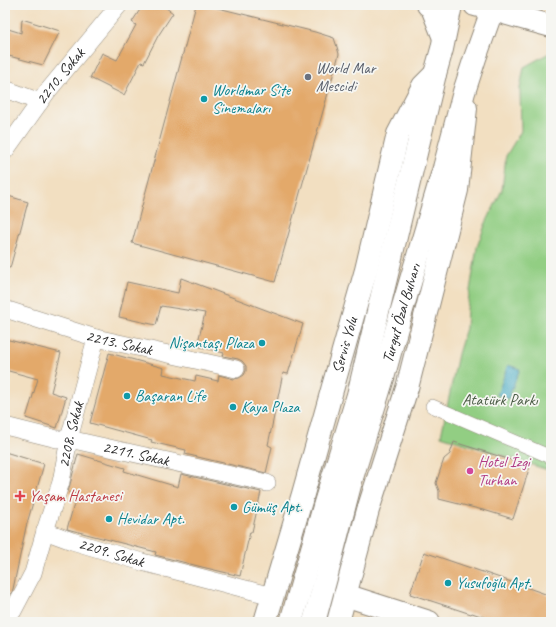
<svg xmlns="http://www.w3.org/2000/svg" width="556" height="627" font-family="Caveat,sans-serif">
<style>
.green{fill:#92ce83;stroke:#5e7c57}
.water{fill:#44a9c3;stroke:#386a77}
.building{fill:#e3a96a}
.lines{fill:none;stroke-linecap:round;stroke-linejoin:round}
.pedestrian-casing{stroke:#8e8576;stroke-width:14}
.minor-casing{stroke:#8e8576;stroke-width:18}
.tertiary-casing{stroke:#8e8576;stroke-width:24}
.secondary-casing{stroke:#8e8576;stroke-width:24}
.primary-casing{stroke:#8e8576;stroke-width:24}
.pedestrian{stroke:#fff;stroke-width:13}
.minor{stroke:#fff;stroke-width:17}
.tertiary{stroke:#fff;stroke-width:22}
.secondary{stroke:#fff;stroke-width:22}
.primary{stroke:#fff;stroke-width:22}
.worship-dot{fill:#6b7280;stroke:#f6f6f2;stroke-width:1.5}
.culture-dot{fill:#0f9aa8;stroke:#f6f6f2;stroke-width:1.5}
.hotel-dot{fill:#d1479c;stroke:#f6f6f2;stroke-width:1.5}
.health-dot{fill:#e0444e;stroke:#f6f6f2;stroke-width:1.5}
.labels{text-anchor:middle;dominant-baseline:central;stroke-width:3.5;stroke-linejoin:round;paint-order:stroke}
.worship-label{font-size:16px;fill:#5b616d;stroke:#f6f6f2;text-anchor:start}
.street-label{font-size:16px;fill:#2b2b2b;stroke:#f6f6f2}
.culture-label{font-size:16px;fill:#0d838f;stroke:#f6f6f2;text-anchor:start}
.park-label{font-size:16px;fill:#4a5c45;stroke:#f6f6f2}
.hotel-label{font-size:16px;fill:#b23c85;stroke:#f6f6f2;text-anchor:start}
.health-label{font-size:16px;fill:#be3a42;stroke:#f6f6f2;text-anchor:start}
</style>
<rect width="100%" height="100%" fill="#f6f6f2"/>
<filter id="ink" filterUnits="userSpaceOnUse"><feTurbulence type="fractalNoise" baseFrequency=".025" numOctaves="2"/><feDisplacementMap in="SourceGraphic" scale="8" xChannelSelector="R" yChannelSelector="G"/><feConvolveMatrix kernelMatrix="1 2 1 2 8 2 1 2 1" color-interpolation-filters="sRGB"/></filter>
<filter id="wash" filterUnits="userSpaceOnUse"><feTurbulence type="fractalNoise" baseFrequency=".012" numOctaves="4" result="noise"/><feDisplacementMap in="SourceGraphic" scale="16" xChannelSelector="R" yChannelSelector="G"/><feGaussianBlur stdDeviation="0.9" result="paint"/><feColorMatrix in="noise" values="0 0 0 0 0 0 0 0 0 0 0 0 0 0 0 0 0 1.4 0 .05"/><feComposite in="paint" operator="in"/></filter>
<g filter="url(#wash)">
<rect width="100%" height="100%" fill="#f2dfc1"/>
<!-- green -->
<path class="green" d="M551,52V471L441,436L458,354L466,328L467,309L477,247L485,225L502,190L506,156L521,131L520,89L524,67Z"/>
<!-- water -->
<path class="water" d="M508,365L520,369L508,399L497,395Z"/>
<g id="blocks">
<!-- building -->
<path class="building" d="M143,5H162L173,13L158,36L144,63L141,62L124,95L90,78L102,53L117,60L136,25L132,22Z
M196,5H206L315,32L334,38L337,47L339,54L275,282L132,243Z
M22,19L60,31L43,65L5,55V28L21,33Z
M5,195L28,202L10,268L5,267Z
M181,278L303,324L288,374L283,373L268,445L272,447L266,473L185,454L186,450L151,442L152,440L90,423L109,353L164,368L163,374L195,381L196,376L218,381L219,375L234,379L239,378L244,375L246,371V366L242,361L238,359L223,356L224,353L197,346L205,313L161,306L156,325L119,317L127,282L178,293Z
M5,339L61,353L51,392L66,397L57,428L26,418L38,379L5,370Z
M454,442L530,466L513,519L487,511L439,499V491L436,483L444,459L450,454Z
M5,452L44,464L26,527L13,589L11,594L5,593Z
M78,454L125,468L124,471L178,487L181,474L261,492L252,532H250L240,576L202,567L155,555L156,552L67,529L77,494L68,492Z
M424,552L503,579L551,596V622H498L472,613L471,614L410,594Z"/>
</g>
</g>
<g filter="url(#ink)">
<use href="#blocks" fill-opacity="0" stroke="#8e8576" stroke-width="1"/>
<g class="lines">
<defs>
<path id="pedestrian" d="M432,406L551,457"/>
<g id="minor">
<path d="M5,89L40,102"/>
<path id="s1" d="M5,151L47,92L119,5"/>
<path id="s2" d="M5,309L96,338L236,369"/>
<path id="s3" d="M5,426L57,439H69L267,483"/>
<path id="s4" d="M45,531L61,482L69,439L96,338"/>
<path id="s5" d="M5,616L10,614L13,611L33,573L45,531L72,541L142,562L272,596"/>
</g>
<g id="tertiary">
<path d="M345,595L429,622"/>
<path id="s6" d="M265,622L303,494L332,390L366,270L398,134L423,86L435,74"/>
<path d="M338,622L368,510L407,388L457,190L466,108"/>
</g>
<path id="secondary" d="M475,5L551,26"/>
<g id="primary">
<path d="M428,5L432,8L444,38"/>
<path d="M291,622L325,503L358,395L435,74L442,49L451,5"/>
<path id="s7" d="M314,622L327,574L351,481L383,378L399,320L444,168L464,92L475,58L494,5"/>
</g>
</defs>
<!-- pedestrian casing -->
<use href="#pedestrian" class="pedestrian-casing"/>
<!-- minor casing -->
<use href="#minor" class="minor-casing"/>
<!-- tertiary casing -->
<use href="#tertiary" class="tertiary-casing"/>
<!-- secondary casing -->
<use href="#secondary" class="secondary-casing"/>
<!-- primary casing -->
<use href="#primary" class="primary-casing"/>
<!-- pedestrian -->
<use href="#pedestrian" class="pedestrian"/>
<!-- minor -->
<use href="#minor" class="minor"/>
<!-- tertiary -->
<use href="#tertiary" class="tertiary"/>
<!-- secondary -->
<use href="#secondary" class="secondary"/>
<!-- primary -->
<use href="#primary" class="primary"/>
</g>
</g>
<!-- markers -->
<circle class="worship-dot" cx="308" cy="77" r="4"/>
<g class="culture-dot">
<circle cx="204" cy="99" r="4"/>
<circle cx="262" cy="343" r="4"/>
<circle cx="127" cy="396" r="4"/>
<circle cx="233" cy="407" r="4"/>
<circle cx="234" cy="507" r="4"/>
<circle cx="109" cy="519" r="4"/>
<circle cx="448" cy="583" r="4"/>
</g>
<circle class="hotel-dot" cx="470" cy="471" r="4"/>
<path class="health-dot" d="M18 490h4v4h4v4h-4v4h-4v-4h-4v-4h4z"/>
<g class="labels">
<!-- worship labels -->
<g class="worship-label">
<text x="316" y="68">World Mar<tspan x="316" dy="18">Mescidi</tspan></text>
</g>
<!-- street labels -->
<g class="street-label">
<text stroke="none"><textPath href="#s1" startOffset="93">2210. Sokak</textPath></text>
<text stroke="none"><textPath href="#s7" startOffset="321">Turgut Özal Bulvarı</textPath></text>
<text stroke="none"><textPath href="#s2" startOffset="119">2213. Sokak</textPath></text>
<text stroke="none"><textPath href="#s6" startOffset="288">Servis Yolu</textPath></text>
<text stroke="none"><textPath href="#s4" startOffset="100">2208. Sokak</textPath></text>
<text stroke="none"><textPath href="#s3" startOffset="134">2211. Sokak</textPath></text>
<text stroke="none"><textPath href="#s5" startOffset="166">2209. Sokak</textPath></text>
</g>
<!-- culture labels -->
<g class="culture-label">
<text x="212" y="90">Worldmar Site<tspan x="212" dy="18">Sinemaları</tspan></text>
<text x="254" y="343" text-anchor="end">Nişantaşı Plaza</text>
<text x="135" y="396">Başaran Life</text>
<text x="241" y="407">Kaya Plaza</text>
<text x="242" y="507">Gümüş Apt.</text>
<text x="117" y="519">Hevidar Apt.</text>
<text x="456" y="583">Yusufoğlu Apt.</text>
</g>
<!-- park labels -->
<g class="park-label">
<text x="500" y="400">Atatürk Parkı</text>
</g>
<!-- hotel labels -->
<g class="hotel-label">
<text x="478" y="462">Hotel İzgi<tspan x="478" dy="18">Turhan</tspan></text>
</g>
<!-- health labels -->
<g class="health-label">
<text x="29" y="496">Yaşam Hastanesi</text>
</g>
</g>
<!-- margin -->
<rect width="556" height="627" fill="none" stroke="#f6f6f2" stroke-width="20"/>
</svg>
